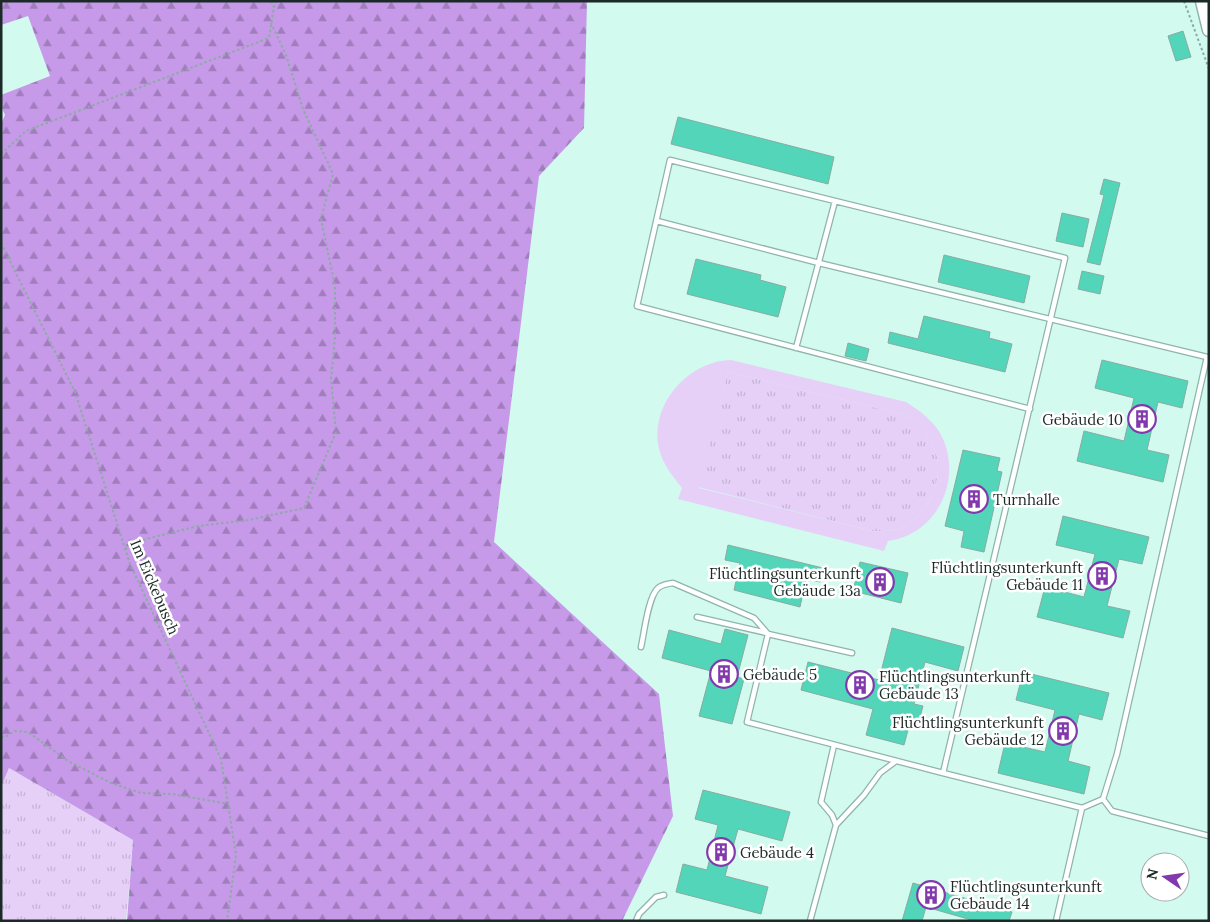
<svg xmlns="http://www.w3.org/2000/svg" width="1210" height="922" font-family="Lora,serif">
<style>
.grass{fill:url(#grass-tufts)}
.forest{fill:url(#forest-firs)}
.green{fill:#e6d0f7;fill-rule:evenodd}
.building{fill:#52d5b8;stroke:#87aca2}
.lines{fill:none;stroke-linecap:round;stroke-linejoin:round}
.lane-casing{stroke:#8fb5aa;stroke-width:7}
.secondary-casing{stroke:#8fb5aa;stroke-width:15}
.path{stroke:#8caba2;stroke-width:2;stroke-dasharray:2.5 2.5;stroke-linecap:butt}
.lane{stroke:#fff;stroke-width:4.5}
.secondary{stroke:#fff;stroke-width:12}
.labels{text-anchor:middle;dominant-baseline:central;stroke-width:5;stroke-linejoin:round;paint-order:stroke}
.poi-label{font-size:15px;fill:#1b2a26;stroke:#fff;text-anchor:start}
.street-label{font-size:15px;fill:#1b2a26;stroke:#fff}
</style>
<defs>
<pattern id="grass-tufts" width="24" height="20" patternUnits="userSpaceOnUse" patternTransform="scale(1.25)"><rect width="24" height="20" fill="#e6d0f7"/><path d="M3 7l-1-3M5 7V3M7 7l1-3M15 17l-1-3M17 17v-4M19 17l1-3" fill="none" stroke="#c5b3d4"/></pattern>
<pattern id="forest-firs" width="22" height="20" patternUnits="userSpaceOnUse" patternTransform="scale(1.25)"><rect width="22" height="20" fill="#c799e9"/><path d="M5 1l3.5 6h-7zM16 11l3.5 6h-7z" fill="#a17dbd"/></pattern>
</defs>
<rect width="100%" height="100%" fill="#d2faee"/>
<!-- grass -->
<path class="grass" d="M728,372L906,415C919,424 930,435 935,450C945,478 929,513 904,527C895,531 883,532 873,531L698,487Z
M9,768L133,840L126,921H1V788Z"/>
<!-- forest -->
<path class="forest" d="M1,1H587L584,128L539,176L494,542L659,694L673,816L622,921H127L133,840L9,768L1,787V124L5,115L1,106V95L50,76L28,16L1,25Z"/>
<!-- green -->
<path class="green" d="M731,360L906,402C922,412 939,425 945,444C960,486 934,535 888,541L884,551L678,499L682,488C671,474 661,462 658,444C652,401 690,361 731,360ZM728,372L906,415C919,424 930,435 935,450C945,478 929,513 904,527C895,531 883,532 873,531L699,488Z"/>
<!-- building -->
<path class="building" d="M1183,31L1191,57L1176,61L1168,36Z
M678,117L834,157L828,184L671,144Z
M1104,179L1120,183L1100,265L1087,262L1104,195L1100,194Z
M1062,213L1089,219L1083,247L1056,241Z
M944,255L1030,276L1024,303L938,282Z
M696,259L761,275L760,280L786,287L778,317L687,294Z
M1082,271L1104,276L1100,294L1078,289Z
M924,316L990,332L989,338L1012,344L1005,372L888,343L890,332L918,339Z
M848,343L869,349L866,361L845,356Z
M1102,360L1188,381L1182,408L1158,402L1147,450L1169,455L1163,482L1077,461L1084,431L1124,441L1134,398L1095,388Z
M963,450L1000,458L997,471L1002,472L984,552L961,547L964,531L945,526Z
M1063,516L1149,537L1142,564L1119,559L1107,606L1130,611L1123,638L1037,617L1045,587L1084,597L1095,554L1056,545Z
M728,545L823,568L820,582L806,579L800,607L734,590L740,563L725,560Z
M860,562L908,573L901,603L853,591Z
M892,628L964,647L958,671L925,662L914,704L923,706L919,721L911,719L904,745L866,735L873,709L801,690L808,662L879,680Z
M725,629L748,635L737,677L744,679L732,724L699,716L711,671L662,658L669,630L721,644Z
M1023,672L1109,693L1102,720L1079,714L1068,761L1090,767L1084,794L998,773L1005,743L1045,752L1055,710L1016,700Z
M703,790L790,812L782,841L738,829L725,876L768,887L761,914L676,892L683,864L707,870L718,825L695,819Z
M913,883L1012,912L1009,921H975L926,907L922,921H902Z"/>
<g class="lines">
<defs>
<path id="lane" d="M657,221L819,263L1207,357L1117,754L1103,799L1082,808L1056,921
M796,348L835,201
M1030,409L637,306L670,160L1065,258L943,773L1082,808
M697,617L767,633
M641,647C644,634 648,597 658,588C663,584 667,584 673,583L754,618L768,634
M852,653L768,634L747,722L943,773
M1103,799L1112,811L1209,836
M836,825L864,795L880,773L896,761
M636,921L639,914L656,897L664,895
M810,921L836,825L832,815L821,802L834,745"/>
<path id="secondary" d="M1202,1L1209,30"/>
</defs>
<!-- lane casing -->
<use href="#lane" class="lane-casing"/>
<!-- secondary casing -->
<use href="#secondary" class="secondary-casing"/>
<!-- path -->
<path class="path" d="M271,1L274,7
M1184,1L1209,69
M1,154L26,131L269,38L275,1
M1,243L75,392L130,564L221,759L236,855L227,921
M125,549L146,539L198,526L249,520L304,508L336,432L331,379L335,338V286L321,219L333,174L303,109L286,55L271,23
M1,737H5L15,731L28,732L68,761L111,783L141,793L172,794L229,804"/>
<!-- lane -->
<use href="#lane" class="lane"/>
<!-- secondary -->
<use href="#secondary" class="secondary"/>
</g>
<!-- icons -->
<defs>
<symbol id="building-ring" viewBox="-11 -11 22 22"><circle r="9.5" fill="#fff" stroke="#8139ac" stroke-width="1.5"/><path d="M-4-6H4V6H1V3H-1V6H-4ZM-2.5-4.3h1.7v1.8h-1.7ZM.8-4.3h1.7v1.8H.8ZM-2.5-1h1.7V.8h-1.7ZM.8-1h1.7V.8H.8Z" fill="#8139ac"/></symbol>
</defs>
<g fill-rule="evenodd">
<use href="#building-ring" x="1126" y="403" width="32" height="32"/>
<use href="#building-ring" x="958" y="483" width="32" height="32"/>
<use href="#building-ring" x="1086" y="560" width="32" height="32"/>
<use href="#building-ring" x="864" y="566" width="32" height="32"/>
<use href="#building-ring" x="708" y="658" width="32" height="32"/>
<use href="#building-ring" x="844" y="669" width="32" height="32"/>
<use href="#building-ring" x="1047" y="715" width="32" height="32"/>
<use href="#building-ring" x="705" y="836" width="32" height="32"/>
<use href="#building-ring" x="915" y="879" width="32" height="32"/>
</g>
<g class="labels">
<!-- poi labels -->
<g class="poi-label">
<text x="1123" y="419" text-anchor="end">Gebäude 10</text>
<text x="993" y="499">Turnhalle</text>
<text x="1083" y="567" text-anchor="end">Flüchtlingsunterkunft<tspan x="1083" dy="17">Gebäude 11</tspan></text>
<text x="861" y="573" text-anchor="end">Flüchtlingsunterkunft<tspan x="861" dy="17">Gebäude 13a</tspan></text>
<text x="743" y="674">Gebäude 5</text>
<text x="879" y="676">Flüchtlingsunterkunft<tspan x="879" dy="17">Gebäude 13</tspan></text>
<text x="1044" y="722" text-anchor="end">Flüchtlingsunterkunft<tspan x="1044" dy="17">Gebäude 12</tspan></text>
<text x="740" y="852">Gebäude 4</text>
<text x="950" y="886">Flüchtlingsunterkunft<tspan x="950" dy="17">Gebäude 14</tspan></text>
</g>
<!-- street labels -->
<g class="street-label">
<text transform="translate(155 587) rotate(67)">Im Eickebusch</text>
</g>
</g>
<!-- border -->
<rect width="1210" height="922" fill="none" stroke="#1b2a26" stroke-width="5"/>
<!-- north arrow -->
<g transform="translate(1165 877) rotate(283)"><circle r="24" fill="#ffffff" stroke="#a4aaa8"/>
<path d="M0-4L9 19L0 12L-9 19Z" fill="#8139ac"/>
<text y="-8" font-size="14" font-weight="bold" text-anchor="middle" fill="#1b2a26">N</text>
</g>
</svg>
